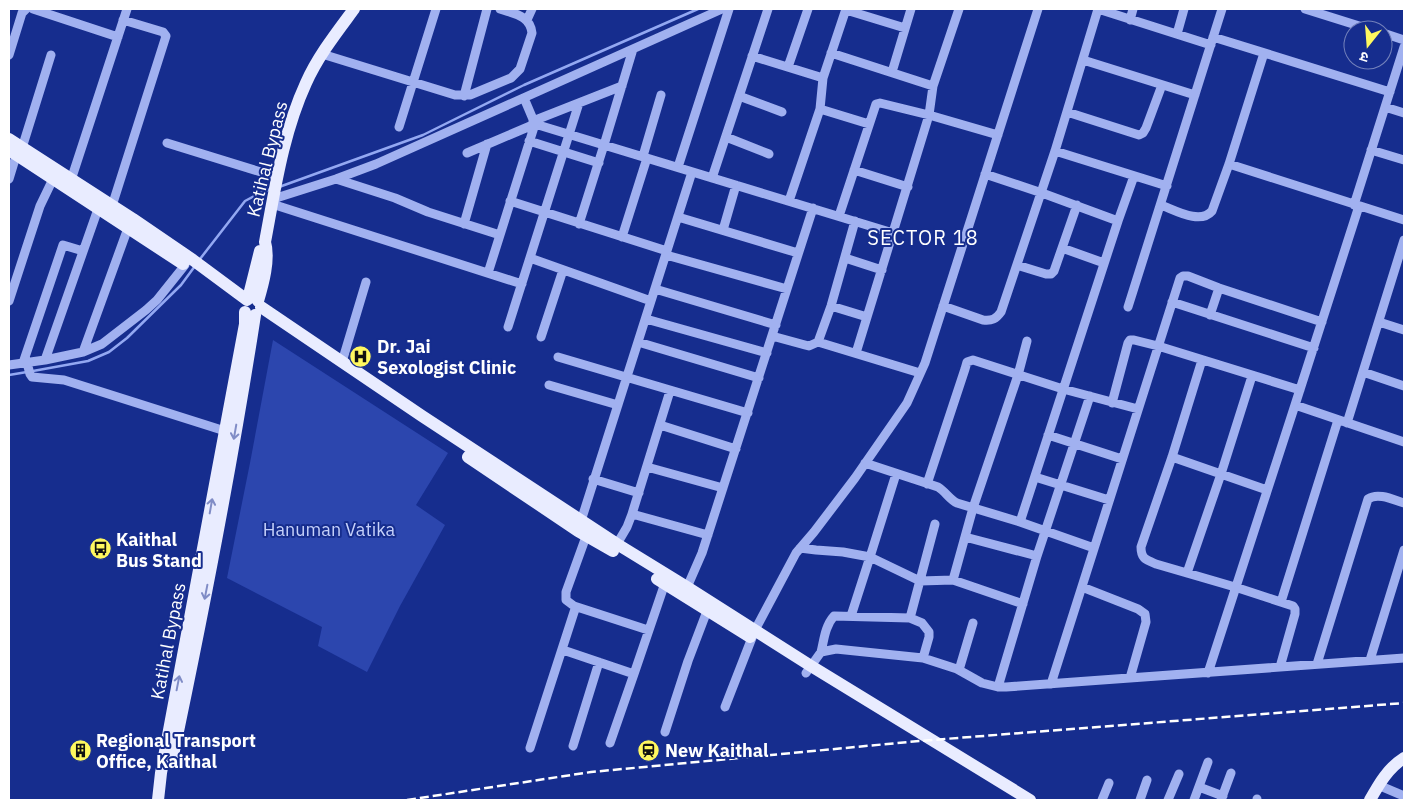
<svg xmlns="http://www.w3.org/2000/svg" width="1413" height="809" font-family="'IBM Plex Sans','Noto Sans Devanagari',sans-serif">
<style>
.green{fill:#2c46ae}
.lines{fill:none;stroke-linecap:round;stroke-linejoin:round}
.stream{stroke:#93a8f2;stroke-width:2.5}
.minor{stroke:#a1b1f0;stroke-width:9}
.major{stroke:#e9ecff;stroke-width:12}
.rail{stroke:#fff;stroke-width:2.5;stroke-dasharray:9 4;stroke-linecap:butt}
.oneway{stroke:#808cc6}
.labels{text-anchor:middle;dominant-baseline:central;stroke-width:4;stroke-linejoin:round;paint-order:stroke}
.street-label{font-size:18px;fill:#fff;stroke:#162d8e}
.poi-label{font-size:18px;font-weight:bold;fill:#fff;stroke:#162d8e;text-anchor:start}
.park-label{font-size:18px;fill:#c7d2fb;stroke:#162d8e}
.quarter-label{font-size:20px;letter-spacing:1px;fill:#fff;stroke:#162d8e}
</style>
<rect width="100%" height="100%" fill="#162d8e"/>
<!-- green -->
<path class="green" d="M273,340L448,453L416,505L445,525L400,606L367,672L318,646L322,627L227,578L250,463Z"/>
<g class="lines">
<!-- stream -->
<path class="stream" d="M279,187L423,135L524,85L698,9
M200,259L245,201L260,193L271,189
M33,371L88,361L109,352L127,338L181,285L195,266
M9,375L27,372"/>
<!-- minor -->
<path class="minor" d="M33,9L118,37
M1098,9L1211,45
M1305,9L1372,30
M846,10L905,28
M527,20L532,9
M1130,20L1133,9
M1383,33L1404,40
M1177,34L1184,9
M1213,37L1390,92
M831,53L933,86
M322,54L455,95H470L511,78L520,69L532,33C530,15 514,14 500,9
M9,55L22,13L26,9
M752,56L823,78
M1083,60L1195,95
M788,67L808,9
M892,72L911,9
M464,96L487,9
M739,96L782,112
M524,98L535,124L893,233
M1385,107L1404,113
M820,109L823,78L846,9
M1067,112L1139,135L1143,133L1146,128L1162,85
M533,121L622,86
M399,127L436,9
M726,137L769,154
M529,141L599,163
M167,143L277,177
M22,148L51,55
M1371,150L1404,160
M1055,151L1167,186
M467,153L535,124
M643,156L661,95
M1229,164L1404,220
M678,167L729,9
M854,170L908,187
M985,174L1042,193L1118,221
M712,178L768,9
M9,179L16,156
M336,179L395,198L428,212L500,235
M71,180L127,9
M273,199L336,179L376,164L722,9
M510,201L667,251
M789,201L820,109L869,124
M272,204L522,284
M1161,205C1175,210 1200,225 1212,211L1229,164L1264,53
M1354,205L1404,47
M112,206L166,36L163,32L123,20
M1359,206L1295,405L1404,442
M839,216L876,104L880,103L929,115L998,135
M678,217L798,253
M464,224L487,144
M579,224L604,145L633,49
M723,230L736,185
M622,237L647,158
M1062,248L1104,263
M666,255L787,289
M530,258L651,301
M845,258L882,270
M1017,265L1046,274H1051L1054,271L1077,205
M488,273L535,124
M655,289L776,325
M9,301L40,206L53,179
M1172,302L1314,348
M831,306L867,317
M943,306L983,320C992,321 996,319 1001,312L1055,151L1098,9
M1128,307L1222,9
M1210,315L1219,288
M646,319L767,353
M1379,322L1404,330
M508,327L579,103
M772,336L805,345L809,346L818,342L920,373
M541,337L563,270
M638,342L759,378
M818,342L831,306L855,221
M83,352L128,228
M856,353L929,115L933,86L959,9
M558,357L748,413
M45,360L98,209
M1202,360L1172,457L1141,547C1141,559 1146,560 1156,564L1235,587L1293,606L1295,609V614L1280,667
M342,362L366,282
M23,363L63,245L83,251
M27,363L30,374L32,377L64,380L225,431
M9,365L45,360L83,352L102,344L146,310L157,300L185,265
M1363,372L1404,386
M549,385L618,405
M1112,403L1128,343L1130,340H1134L1158,346L1300,390
M1347,423L1404,240
M660,425L736,449
M1048,435L1122,459
M1172,457L1267,490
M865,463L938,487C946,492 949,499 957,503L1020,522L1094,548
M647,467L723,488
M896,474L870,557L920,581L953,580L1023,604
M1035,477L1109,500
M593,479L639,493
M927,484L965,369L967,362L973,360L1063,389L1138,409
M632,514L708,535
M581,521L692,172
M1020,522L1118,221L1134,176
M965,537L1037,556
M617,544L627,527L632,514L670,391
M800,548L816,550L843,552L870,557L851,616
M1187,573L1221,474L1252,376
M953,580L973,508L1018,375L1027,341
M1082,587L1138,609L1145,614L1146,622L1130,678
M685,592L702,553L813,208
M1281,602L1338,420
M574,606L648,630
M910,618L935,524
M563,650L634,674L665,583
M821,652C824,640 825,626 834,616L910,618L922,623L929,632V637L923,658
M1370,660L1404,550
M1317,664L1368,499C1378,492 1394,500 1404,503
M959,670L973,623
M806,673L821,652L836,649L923,658L957,669L982,683L998,687H1006L1404,658
M1208,673L1295,405
M1051,684L1180,278L1183,276H1188L1219,288L1322,322
M998,687L1037,556L1090,396
M725,707L755,630L796,553L814,532L855,478L907,403L925,363L1038,9
M665,732L688,661L707,611
M610,743L634,674
M573,746L599,662
M530,748L575,609L574,606L566,600V592L588,531
M1378,785L1404,796
M1199,787L1223,796
M1102,800L1109,783
M1140,800L1147,780
M1168,800L1179,774
M1194,800L1208,762
M1221,800L1231,773
M1257,800V799"/>
<!-- major -->
<path class="major" d="M9,139L133,219L193,260L247,300
M9,150L183,264
M248,299L260,251
M258,301C263,284 270,259 265,242C275,189 283,133 306,83C318,56 337,32 354,9
M261,307L422,416L617,544L687,587L811,666L1030,800
M468,457L578,531L613,551
M657,579L750,637
M172,760C203,613 232,464 255,315
M158,800L161,773L245,324V312
M1370,800C1379,784 1388,768 1404,758"/>
<!-- rail -->
<path class="rail" d="M407,800L591,772L919,741L1404,703"/>
</g>
<!-- one-way arrows -->
<defs><path id="oneway-shaft" d="M-6 0H5M1.5-3L5.5 0L1.5 3" fill="none" stroke-width="1.6" stroke-linecap="round" stroke-linejoin="round" transform="scale(1.25)"/></defs>
<g class="oneway">
<use href="#oneway-shaft" transform="translate(235 432) rotate(100)"/>
<use href="#oneway-shaft" transform="translate(211 506) rotate(-80)"/>
<use href="#oneway-shaft" transform="translate(206 592) rotate(101)"/>
<use href="#oneway-shaft" transform="translate(178 683) rotate(-79)"/>
</g>
<!-- icons -->
<defs>
<symbol id="hospital-disc" viewBox="-11 -11 22 22"><circle r="9.5" fill="#fff85f" stroke="#162d8e"/><path d="M-5-5h3v3.5h4V-5h3V5h-3V1.5h-4V5h-3Z" fill="#111"/></symbol>
<symbol id="bus-disc" viewBox="-11 -11 22 22"><circle r="9.5" fill="#fff85f" stroke="#162d8e"/><path d="M-5-6H5V4H4V6H2V4H-2V6H-4V4H-5ZM-3.5-4V0h7V-4ZM-3.5 1.2v1.5H-2V1.2ZM2 1.2v1.5H3.5V1.2Z" fill="#111"/></symbol>
<symbol id="building-disc" viewBox="-11 -11 22 22"><circle r="9.5" fill="#fff85f" stroke="#162d8e"/><path d="M-4-6H4V6H1V3H-1V6H-4ZM-2.5-4.3h1.7v1.8h-1.7ZM.8-4.3h1.7v1.8H.8ZM-2.5-1h1.7V.8h-1.7ZM.8-1h1.7V.8H.8Z" fill="#111"/></symbol>
<symbol id="station-disc" viewBox="-11 -11 22 22"><circle r="9.5" fill="#fff85f" stroke="#162d8e"/><path d="M-3-6H3Q5-6 5-4V2Q5 4 3 4L4.5 6H3L1.5 4h-3L-3 6H-4.5L-3 4Q-5 4-5 2V-4Q-5-6-3-6ZM-3.5-4v3h7v-3ZM-3.5 1v1.5H-2V1ZM2 1v1.5H3.5V1Z" fill="#111"/></symbol>
</defs>
<g fill-rule="evenodd">
<use href="#hospital-disc" x="348" y="344" width="25" height="25"/>
<use href="#bus-disc" x="88" y="536" width="25" height="25"/>
<use href="#building-disc" x="68" y="738" width="25" height="25"/>
<use href="#station-disc" x="636" y="738" width="25" height="25"/>
</g>
<g class="labels">
<!-- street labels -->
<g class="street-label">
<text transform="translate(267 159) rotate(-76)">Katihal Bypass</text>
<text transform="translate(168 641) rotate(-79)">Katihal Bypass</text>
</g>
<!-- poi labels -->
<g class="poi-label">
<text x="377" y="346">Dr. Jai<tspan x="377" dy="21">Sexologist Clinic</tspan></text>
<text x="116" y="539">Kaithal<tspan x="116" dy="21">Bus Stand</tspan></text>
<text x="96" y="740">Regional Transport<tspan x="96" dy="21">Office, Kaithal</tspan></text>
<text x="665" y="750">New Kaithal</text>
</g>
<!-- park labels -->
<g class="park-label">
<text x="329" y="529">Hanuman Vatika</text>
</g>
<!-- quarter labels -->
<g class="quarter-label">
<text x="923" y="237">SECTOR 18</text>
</g>
</g>
<!-- border -->
<rect width="1413" height="809" fill="none" stroke="#ffffff" stroke-width="20"/>
<!-- north arrow -->
<g transform="translate(1368 45) rotate(197)"><circle r="24" fill="#162d8e" stroke="#7381bb"/>
<path d="M0-4L9 19L0 12L-9 19Z" fill="#fff85f"/>
<text y="-8" font-size="14" font-weight="bold" text-anchor="middle" fill="#ffffff">उ</text>
</g>
</svg>
